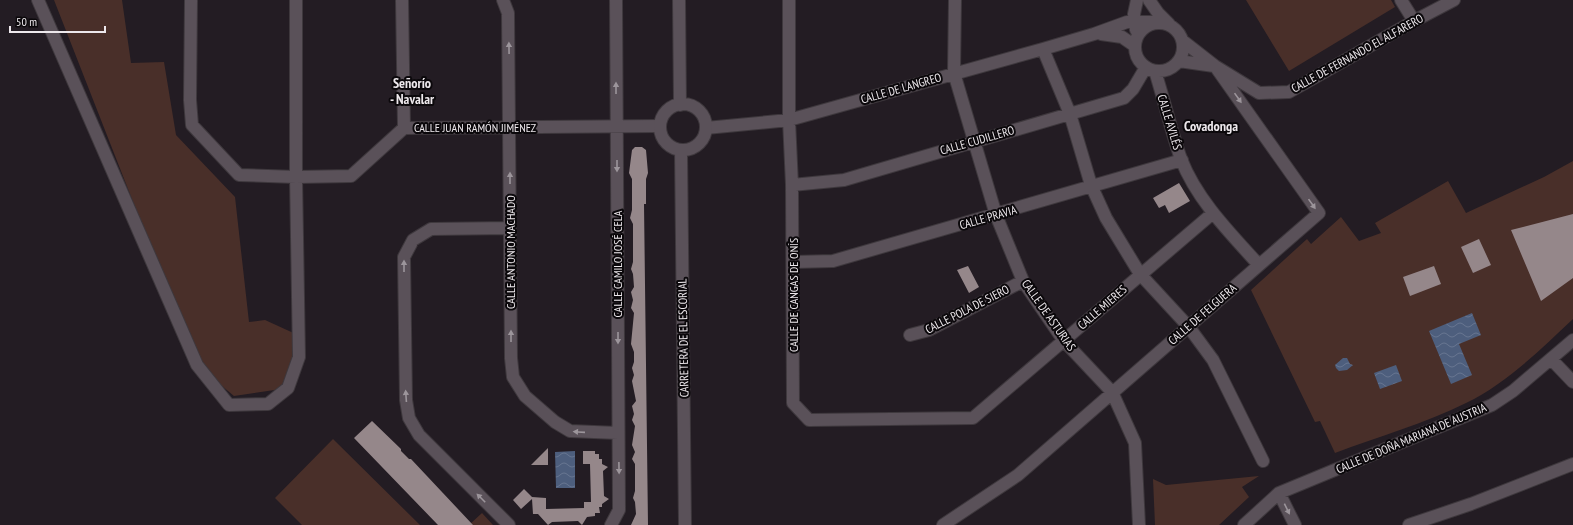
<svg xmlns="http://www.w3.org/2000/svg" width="1573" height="525" font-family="'PT Sans Narrow',sans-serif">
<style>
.park{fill:#492f29}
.water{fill:url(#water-waves)}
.building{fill:#95878a}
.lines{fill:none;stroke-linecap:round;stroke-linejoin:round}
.street-casing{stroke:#3e383d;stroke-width:14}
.secondary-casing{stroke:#3e383d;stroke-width:14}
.street{stroke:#5a5159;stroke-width:12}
.secondary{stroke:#5a5159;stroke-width:12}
.oneway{fill:#9c959b}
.labels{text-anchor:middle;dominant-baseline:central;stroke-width:4;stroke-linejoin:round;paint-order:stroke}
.street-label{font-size:12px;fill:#ede8ec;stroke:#0b080b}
.quarter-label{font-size:14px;font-weight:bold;fill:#ede8ec;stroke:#0b080b}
</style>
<defs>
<pattern id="water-waves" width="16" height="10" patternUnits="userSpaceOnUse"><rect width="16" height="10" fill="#4d5e7d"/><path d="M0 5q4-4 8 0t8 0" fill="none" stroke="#677590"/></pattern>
</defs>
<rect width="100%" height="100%" fill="#231c23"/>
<!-- park -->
<path class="park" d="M54,0H122L131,63L164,62L176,135L235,197L249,322L265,320L300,336L288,388L234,396L197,365Z
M1246,0H1391L1395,7L1289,71Z
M1573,161V319C1540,350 1507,383 1466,403C1426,423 1377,437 1335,453L1320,421L1315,422L1251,290L1307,239L1311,244L1341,217L1359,241L1381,233L1375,223L1448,181L1466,213L1544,177Z
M333,439L420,525H302L275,498Z
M1259,476L1242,487L1249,497L1219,525H1155L1153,479L1166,485Z
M482,513L493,525H469Z"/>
<!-- water -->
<path class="water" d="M1472,313L1481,335L1459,344L1472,375L1451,384L1429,331Z
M1343,358H1347L1350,364L1353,365L1347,370L1339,371L1336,368L1335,365Z
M1396,365L1402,381L1380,389L1374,373Z
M575,451V488H556L555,452Z"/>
<!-- building -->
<path class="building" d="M635,147H642L646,150L648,173L646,179V204H644L648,525H631L636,514L635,502L633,498L635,491V464L632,459L635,452L632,445L635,426L632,420L634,414L632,406L636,401L632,381L634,375L632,368L634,362V352L631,344L634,313L631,308L633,300L631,292L634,287L633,274L631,269L633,262V224L630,218L632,210V179L629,173L632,150Z
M1179,183L1190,201L1169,213L1165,205L1159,208L1153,198Z
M1573,214V278L1541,301L1511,230Z
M1479,239L1491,265L1473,273L1461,247Z
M968,266L979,287L969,293L957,270Z
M1434,266L1441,284L1410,296L1403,277Z
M372,421L401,449V451L409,459H411L473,525H438L354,438Z
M548,448V465H531Z
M583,451H595V454H599V459H602V464L608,467L603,471L604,496L609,499L602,504V507H599L600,513H595V516L587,517L582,525L578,521L552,522L548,525L538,514H533L532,499L521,509L513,500L524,489L532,497L546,498V509L584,508V502H591L590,464H583Z"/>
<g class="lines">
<defs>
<path id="street" d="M38,0L197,365L229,405L268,404L288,388L299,357L296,177V0
M191,0L190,100L192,125L239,175L296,177L351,176L404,128L660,126
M402,0L404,128
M503,0L508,13L511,358L513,377L525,396L555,422L570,431L618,433
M789,0V120L792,185L793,403L809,420L973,418L1213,213
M955,0L954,73L996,215L1023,281L1064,341L1112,392L1135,443L1139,525
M1149,0L1158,13L1169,24
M1401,0L1414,21
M1135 47a24 24 0 1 1 48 0a24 24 0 1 1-48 0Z
M1136,30L1134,14L1137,0
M1101,34L1122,37L1135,46
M1183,41L1215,66L1259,93L1289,92L1414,21L1454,0
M1043,49L1070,114L1091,185L1106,218L1140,274L1188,326L1213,360L1263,461
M1179,61L1214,66
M1155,71C1164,100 1171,130 1181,159C1197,200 1230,233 1259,265
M706,128L789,120L1043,49L1094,34L1127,22H1157
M792,185L844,180L1124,98L1133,89L1146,67
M793,262L833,261L1182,160
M910,335L929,330L1023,281
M1551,359L1573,382
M1279,493L1295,525
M509,525L419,435L409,418L406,400L404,257L413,240L431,229L510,228
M611,525L619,510L616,0
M943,525L1018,475L1319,213L1215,66
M1244,525L1279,493L1492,405L1513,391L1573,340
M1409,525L1471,504L1573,464"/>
<path id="secondary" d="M679,0L680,105
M660 127a23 23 0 1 1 46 0a23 23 0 1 1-46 0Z
M681,150L685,525"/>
</defs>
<!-- street casing -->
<use href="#street" class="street-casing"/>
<!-- secondary casing -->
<use href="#secondary" class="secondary-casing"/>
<!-- street -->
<use href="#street" class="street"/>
<!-- secondary -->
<use href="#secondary" class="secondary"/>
</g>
<!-- one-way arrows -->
<defs><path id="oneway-solid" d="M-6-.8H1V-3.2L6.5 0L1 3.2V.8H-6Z"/></defs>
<g class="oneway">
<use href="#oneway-solid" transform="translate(509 48) rotate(-91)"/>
<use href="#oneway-solid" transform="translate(616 88) rotate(-90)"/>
<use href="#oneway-solid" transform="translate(1238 98) rotate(55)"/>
<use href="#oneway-solid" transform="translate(617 166) rotate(90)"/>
<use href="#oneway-solid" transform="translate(510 178) rotate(-90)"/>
<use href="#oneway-solid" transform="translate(1312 204) rotate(55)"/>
<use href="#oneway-solid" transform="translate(404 266) rotate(-90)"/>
<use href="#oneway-solid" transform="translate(511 336) rotate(-90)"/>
<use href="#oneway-solid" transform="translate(618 338) rotate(90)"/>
<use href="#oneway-solid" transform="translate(406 396) rotate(-94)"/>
<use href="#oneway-solid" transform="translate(579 432) rotate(-176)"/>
<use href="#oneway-solid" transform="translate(619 468) rotate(89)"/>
<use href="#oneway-solid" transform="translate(481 498) rotate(-135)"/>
<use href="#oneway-solid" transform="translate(1287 509) rotate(64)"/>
</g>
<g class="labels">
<!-- street labels -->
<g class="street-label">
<text transform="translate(1357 53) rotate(-29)">CALLE DE FERNANDO EL ALFARERO</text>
<text transform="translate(901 88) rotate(-16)">CALLE DE LANGREO</text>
<text transform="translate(1170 122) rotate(73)">CALLE AVILÉS</text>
<text x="475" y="127">CALLE JUAN RAMÓN JIMÉNEZ</text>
<text transform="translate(977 140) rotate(-16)">CALLE CUDILLERO</text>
<text transform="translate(988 217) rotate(-16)">CALLE PRAVIA</text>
<text transform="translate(510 252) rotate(-90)">CALLE ANTONIO MACHADO</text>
<text transform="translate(617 264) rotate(-90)">CALLE CAMILO JOSÉ CELA</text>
<text transform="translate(793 295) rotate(-90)">CALLE DE CANGAS DE ONÍS</text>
<text transform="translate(1102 307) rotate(-41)">CALLE MIERES</text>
<text transform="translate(967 309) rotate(-27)">CALLE POLA DE SIERO</text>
<text transform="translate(1202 314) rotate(-41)">CALLE DE FELGUERA</text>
<text transform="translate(1049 315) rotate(55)">CALLE DE ASTURIAS</text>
<text transform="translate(683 338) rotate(-91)">CARRETERA DE EL ESCORIAL</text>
<text transform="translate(1411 438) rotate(-23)">CALLE DE DOÑA MARIANA DE AUSTRIA</text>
</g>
<!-- quarter labels -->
<g class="quarter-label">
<text x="412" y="83">Señorío<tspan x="412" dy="16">- Navalar</tspan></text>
<text x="1211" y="126">Covadonga</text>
</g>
</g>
<!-- scale -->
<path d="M10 26v6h95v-6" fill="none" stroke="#ede8ec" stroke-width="2"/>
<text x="16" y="26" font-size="12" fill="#ede8ec" stroke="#0b080b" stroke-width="3" paint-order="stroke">50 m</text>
</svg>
